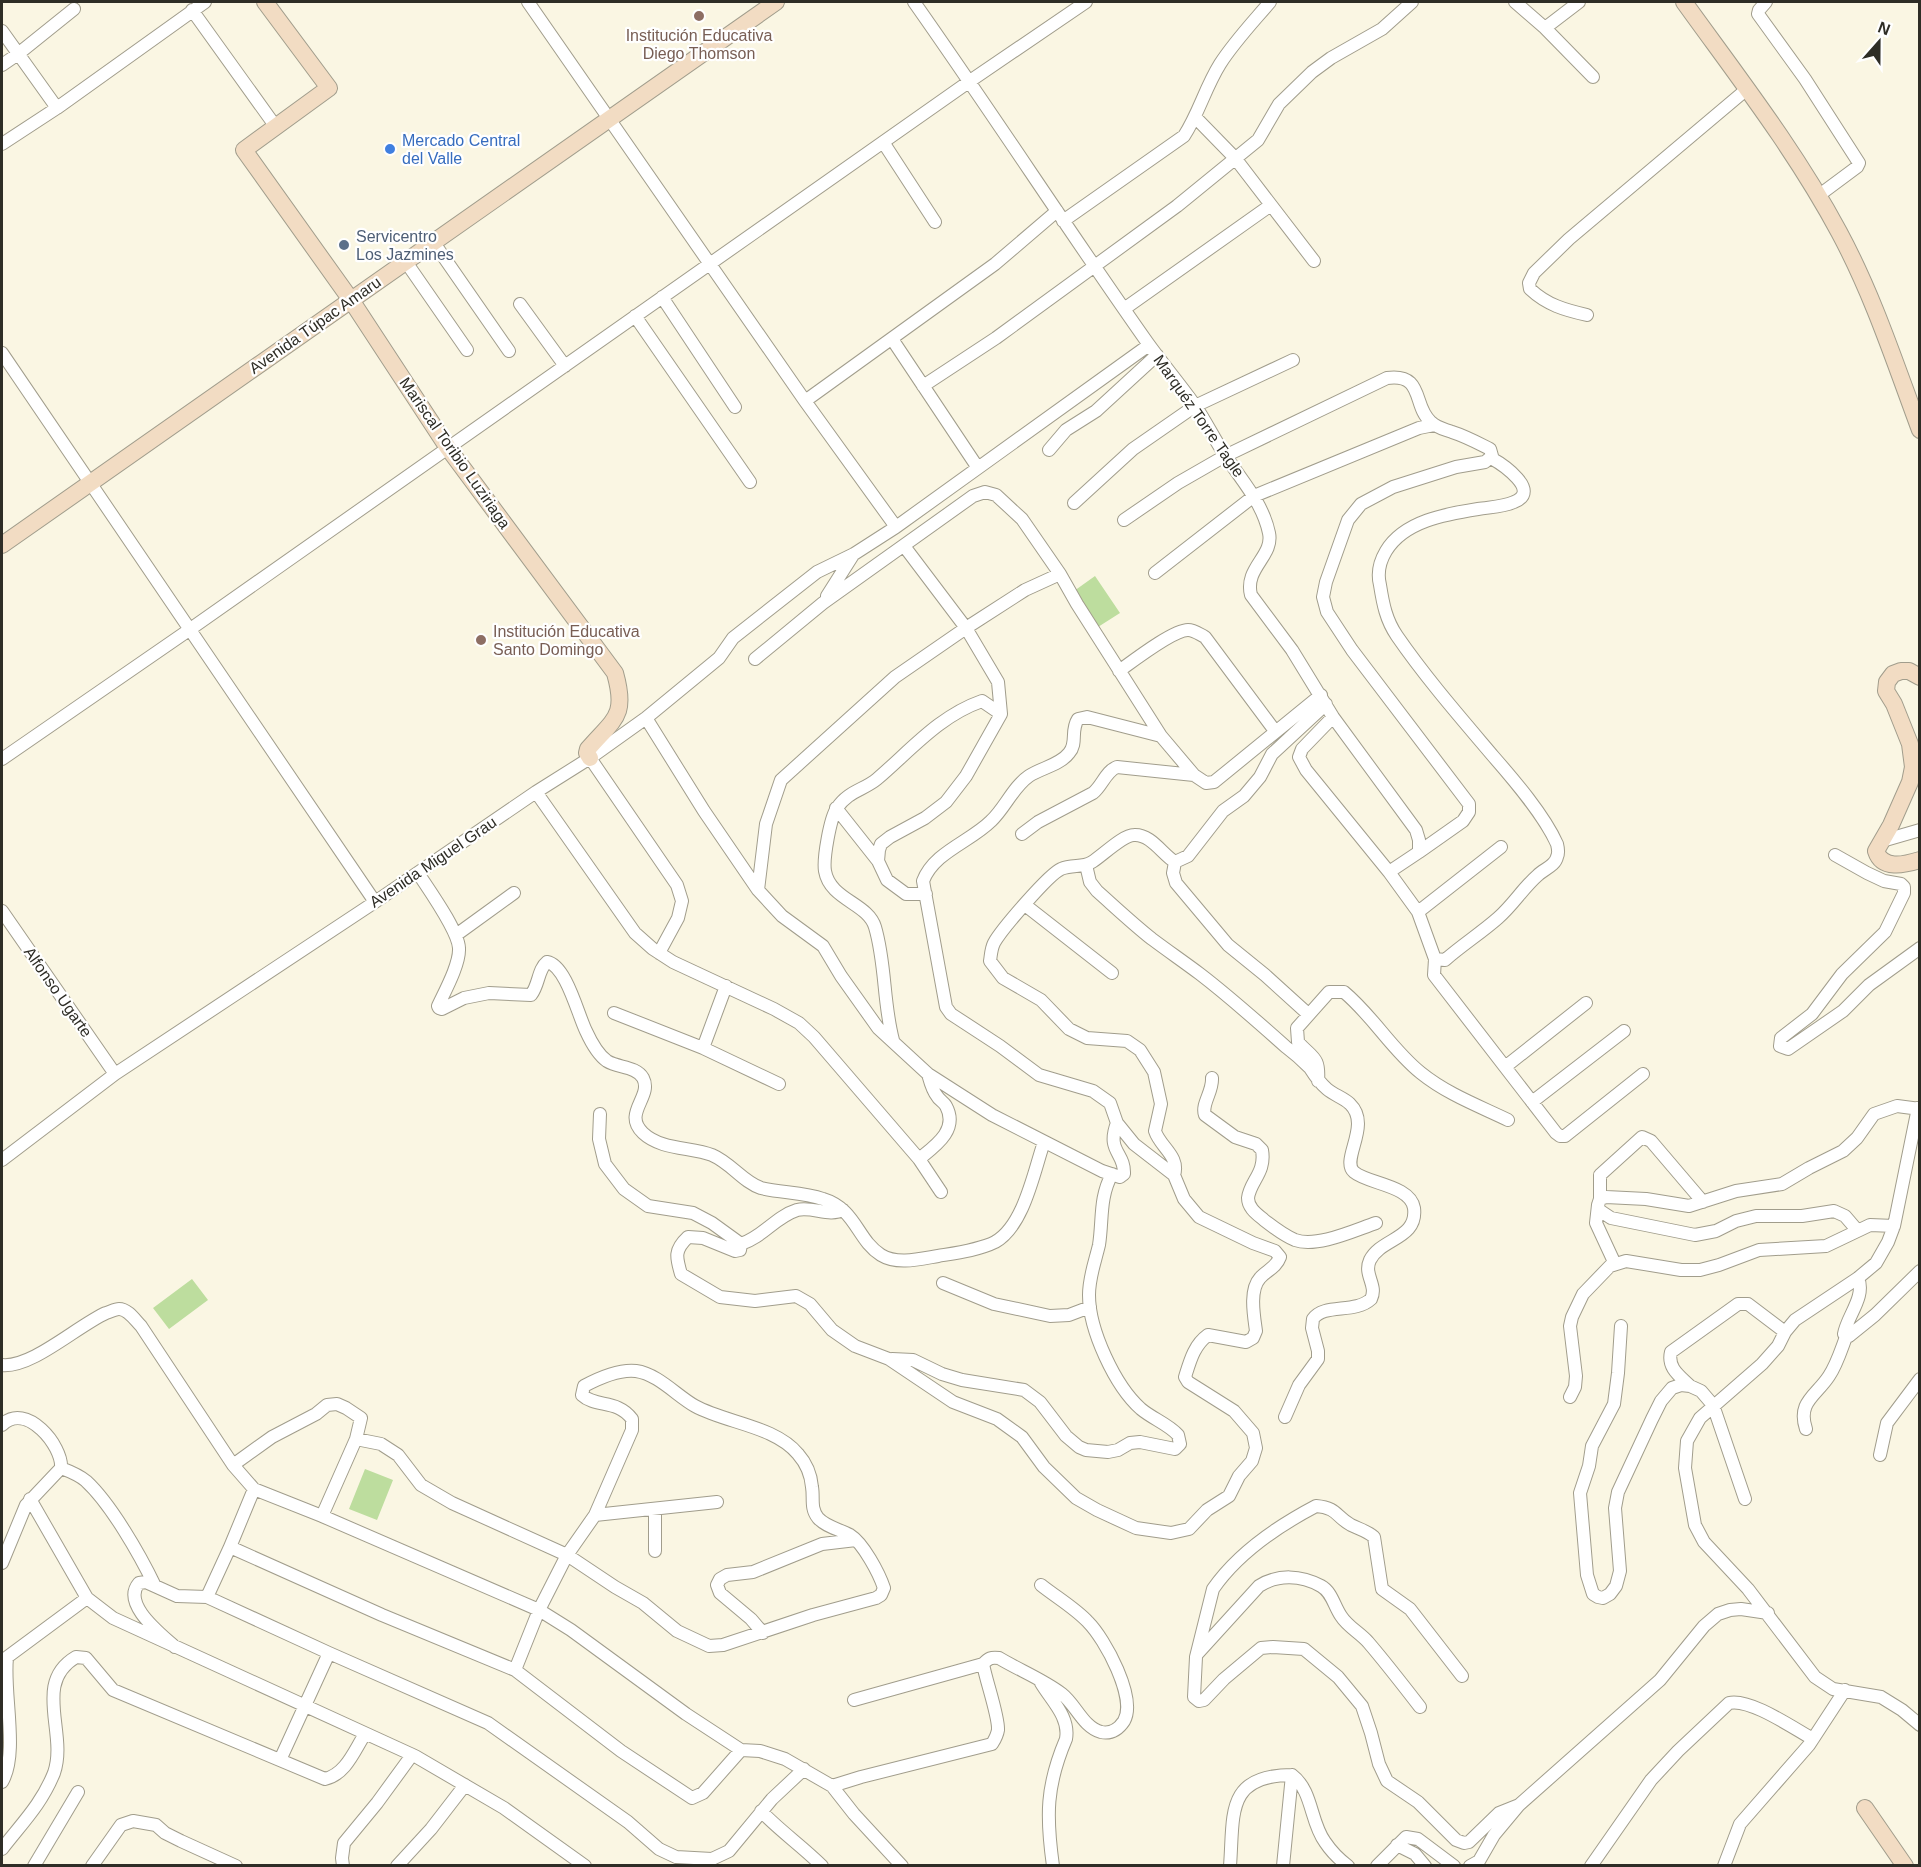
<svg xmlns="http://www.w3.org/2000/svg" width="1921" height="1867" font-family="Arial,sans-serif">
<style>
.grass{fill:#bddd9e}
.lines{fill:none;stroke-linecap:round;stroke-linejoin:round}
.street-casing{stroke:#a19d8c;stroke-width:14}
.secondary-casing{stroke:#a19d8c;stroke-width:18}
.street{stroke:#fff;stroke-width:12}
.secondary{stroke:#f2dcc3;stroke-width:16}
.education-dot{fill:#8d6e63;stroke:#fff;stroke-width:2}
.shop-dot{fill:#3f7fe0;stroke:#fff;stroke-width:2}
.service-dot{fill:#5c6f8a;stroke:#fff;stroke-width:2}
.labels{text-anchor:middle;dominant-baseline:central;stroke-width:4.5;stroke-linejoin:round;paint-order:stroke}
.education-label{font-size:16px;fill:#785e54;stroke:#fff}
.shop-label{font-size:16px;fill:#366cbe;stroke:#fff;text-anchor:start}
.service-label{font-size:16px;fill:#4e5e75;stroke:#fff;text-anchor:start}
.street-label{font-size:16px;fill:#2e2d26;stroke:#fff}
</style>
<rect width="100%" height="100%" fill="#faf6e3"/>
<!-- grass -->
<path class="grass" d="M1095,576L1120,613L1098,627L1074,591Z
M192,1279L208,1300L169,1329L153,1308Z
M365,1469L393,1480L377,1520L349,1509Z"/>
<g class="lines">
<defs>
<path id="street" d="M528,2L805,401L896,527
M914,2C993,114 1068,230 1147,342C1162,363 1179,383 1194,404C1206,421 1215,441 1227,458C1243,482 1263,504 1269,533C1274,556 1244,568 1251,595L1292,650L1333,717L1416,830L1419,840V852L1389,872
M1515,2L1545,28L1593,77
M1766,2L1759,10L1758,14L1805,79L1859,163L1857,167L1818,196
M192,10L276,127
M1545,28L1579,2
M2,31L57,108
M2,65L18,54L74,9
M1196,118L1235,158L1314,261
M883,142L935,222
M2,144L57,108L205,2
M1063,221L1184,136C1199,113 1205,88 1220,64C1234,42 1253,22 1270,2
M434,243L509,351
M406,262L467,350
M662,297L735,407
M520,304L565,366
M1124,309L1271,205
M1587,315C1565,310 1547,305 1530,289L1529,283L1534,273L1569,239L1747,89
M635,316L750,482
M892,339L978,468
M2,353L375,902
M923,386L996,338L1177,206L1258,140L1279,104L1312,72L1331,58L1382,29L1412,2
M805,401L995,264L1057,211
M1049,450L1066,430L1096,411L1157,355
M1074,503L1133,449L1195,406L1293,360
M1124,520L1178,483L1225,456L1387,378C1425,373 1412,406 1431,422C1437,428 1444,429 1452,432C1465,436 1478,443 1490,449L1492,456L1485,462L1456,467L1393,487L1361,504L1348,520L1326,582L1323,597L1327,612L1352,650L1469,804V812L1463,821L1419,852
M904,546L966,628L998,682L1001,714L966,776L946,802L925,818L890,837L881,844L879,850L878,861L887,880L906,894H926
M1155,573L1254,496L1419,428L1434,425
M827,596L853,555
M755,659L823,603L973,496L985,492L996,495L1022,519L1060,574L1077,604L1161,736
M1119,671C1133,661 1173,630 1188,630C1194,630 1199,634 1205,637L1275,731
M1333,717L1302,749L1299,757L1306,770L1389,872L1418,912L1435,959L1434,975L1556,1133L1560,1136H1565L1643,1074
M646,718L704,811L758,890L782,916L823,946L841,976L878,1028L928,1074L992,1115L1102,1171L1120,1177L1124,1174C1125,1152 1106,1152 1117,1123
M590,758L677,885L682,901L678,918L659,953
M2,759L189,630L970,81L1086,2
M536,792L635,933L653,949L673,962L774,1009L799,1023L814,1037L919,1159L941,1192
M836,808L878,861
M1022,834L1038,822L1093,793C1102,786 1106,771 1117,767L1194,775
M1882,841L1920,830
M1835,855L1867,873L1884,881L1901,884L1904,887V893L1885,932L1842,974L1812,1014L1781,1038L1780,1046L1788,1049L1843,1011L1869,985L1920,948
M1175,862L1173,873L1176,883L1228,945L1265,975L1308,1014
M1086,865L1090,882L1097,891C1115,907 1133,924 1152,939C1168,951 1184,962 1200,974C1230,997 1258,1022 1286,1047C1294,1053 1303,1061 1310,1068C1315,1076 1320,1083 1327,1089C1334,1095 1344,1098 1350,1104C1372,1125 1340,1160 1354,1172C1368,1184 1410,1185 1414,1208C1418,1239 1381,1238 1370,1260C1363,1275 1378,1285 1371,1299C1355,1314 1324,1303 1313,1319L1312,1328L1318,1351V1359L1299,1385L1285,1417
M418,873C429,890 458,930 459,948C460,964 445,991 438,1006L439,1008L442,1009L464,998L489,993L531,995C539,985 538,969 547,962C566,965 578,1015 586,1031C591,1042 597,1054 607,1061C618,1068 636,1066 643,1078C653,1097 622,1113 643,1133C661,1150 691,1147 712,1155C731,1163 743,1182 761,1188C781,1193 803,1192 823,1199C856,1209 857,1240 881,1255C897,1265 920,1259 938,1256C956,1253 979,1250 995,1242C1024,1226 1034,1171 1044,1142
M758,890L766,824L781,780L895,677L966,628L1025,590L1060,574
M1025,905L1112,973
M2,911L115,1074
M1418,912L1501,847
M456,935L514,893
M1435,959L1445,960C1462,945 1481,933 1498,918C1513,905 1523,888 1538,875C1544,869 1555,866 1557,857C1559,853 1558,848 1557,844C1544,815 1514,780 1493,756C1460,717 1426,678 1397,636C1386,620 1383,604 1380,585C1377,573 1380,561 1386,551C1404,521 1446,514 1478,509C1490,507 1503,507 1514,502C1542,491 1502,464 1491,458
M614,1013L703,1048L779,1084
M893,1040C883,1003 886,964 875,927C868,903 830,900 825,871C823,859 830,818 837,808C848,791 864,790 877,779C911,750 939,716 982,701L1001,714
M703,1048L726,986
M1505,1067L1586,1003
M1212,1078C1213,1092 1201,1104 1205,1115L1235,1137L1256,1144L1262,1150C1266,1173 1250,1181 1248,1198C1248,1208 1257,1214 1264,1220C1273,1227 1285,1236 1295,1240C1317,1248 1355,1230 1376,1223
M1318,1081C1320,1056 1312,1058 1298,1042L1297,1028L1329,992H1344C1373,1016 1392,1050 1421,1073C1447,1094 1479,1106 1508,1120
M1532,1102L1624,1031
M1918,1108L1894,1226L1888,1242L1876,1263L1858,1278L1795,1320L1785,1332L1778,1346L1762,1364L1700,1418L1687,1441L1685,1468L1695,1525L1704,1542L1748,1589L1815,1677L1833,1689L1881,1697L1902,1710L1920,1725
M600,1114L599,1139L605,1164L624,1189L648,1206L693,1213L712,1223L741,1244L740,1250L735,1251L703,1238L688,1237C674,1250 676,1257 681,1274L720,1297L755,1301L796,1296L810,1304L832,1330L855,1346L889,1359L953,1402L997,1419L1022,1437L1044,1467L1076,1498L1097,1510L1136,1528L1171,1533L1189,1529L1207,1510L1229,1496L1239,1476L1252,1461L1256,1448L1253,1433L1234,1411L1188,1382L1185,1377C1190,1361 1194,1345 1208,1335L1246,1342L1253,1338L1256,1331C1254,1316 1249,1290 1260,1278C1267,1270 1276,1268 1280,1257L1275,1251L1253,1243L1199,1217L1184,1199L1174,1175L1134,1144L1117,1123L1110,1103L1093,1091L1039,1075L1000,1046L951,1014L946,1007L923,881C934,852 970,842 991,821C1005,808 1013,787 1029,776C1041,768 1060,765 1069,753C1078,743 1070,731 1078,719L1087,717L1161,736L1194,775L1206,783L1214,782L1321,695
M919,1159C935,1146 959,1130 946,1106C944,1102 939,1100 937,1096C932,1090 930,1081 928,1074
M2,1160L115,1074L375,902L536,792L590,758L646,718L719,658L733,638L817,572L854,554L896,527L1149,345
M1174,1175C1180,1156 1160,1147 1155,1131L1161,1104L1154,1072L1140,1050L1127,1041L1087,1038L1069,1029L1041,1000L1003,978L990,961C991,955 991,949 994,943C1001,930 1049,874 1061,869C1072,864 1083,868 1092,862C1103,855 1123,835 1134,835C1151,834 1162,854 1175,862L1188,856L1223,811L1244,796L1260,777L1272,754L1326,704
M1600,1199V1175L1642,1137L1651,1141L1703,1202
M1598,1205L1596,1223L1615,1264
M1857,1230L1845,1216L1834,1211L1802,1216H1756L1736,1221L1716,1231L1695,1235L1611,1218L1599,1210L1598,1205L1600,1199L1606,1197L1646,1199L1689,1206L1736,1191L1782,1184L1809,1168L1843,1151L1857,1138L1874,1114L1897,1106L1920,1109
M741,1244C763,1237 775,1217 797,1210C812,1206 829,1217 843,1210
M1858,1278C1866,1297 1847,1316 1844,1334L1846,1337L1849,1336L1875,1315L1920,1271
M943,1283L994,1304L1050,1316L1069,1315L1090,1307
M1621,1326L1618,1373L1614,1404L1592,1446L1589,1466L1580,1493L1587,1575L1593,1594L1598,1597L1603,1598L1610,1594L1616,1586L1620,1571L1615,1508L1618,1492L1652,1419L1661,1401L1672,1388L1681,1385L1690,1386L1701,1391L1713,1405L1745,1499
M892,1359L913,1360L942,1374L962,1380L1024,1390L1040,1402L1066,1436L1079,1447L1086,1450L1108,1452L1118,1450L1130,1443L1140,1442L1175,1449L1180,1444L1178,1435C1168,1424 1153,1419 1141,1409C1115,1386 1089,1330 1089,1295C1089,1277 1095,1262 1099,1245C1103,1220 1099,1198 1112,1174
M2,1365C32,1368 77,1326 106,1313C110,1312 115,1309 119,1309C128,1309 135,1320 141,1326L233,1465L254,1489L322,1516L539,1610L571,1630L686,1714L741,1750L760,1751L785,1759L832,1786L854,1814L902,1866
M1690,1386C1680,1376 1667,1368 1671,1352L1738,1304H1748L1785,1332
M1570,1397L1575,1387L1576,1376L1570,1326L1572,1317L1583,1294L1610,1266L1626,1261L1681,1270H1700L1719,1265L1759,1250L1826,1246L1870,1225L1894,1226
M2,1425C26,1401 63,1446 61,1468L26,1505L2,1563
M1806,1429C1797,1402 1816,1396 1829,1376C1837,1364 1841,1350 1846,1337
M356,1439L381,1444L398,1455L421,1485L452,1503L567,1555L615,1587L643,1603L677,1631L709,1646L723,1645L813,1615L876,1598L881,1595L884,1588C879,1573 863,1543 850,1535C839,1529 826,1527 818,1518C810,1508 814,1498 812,1487C811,1475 806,1463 798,1454C775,1426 726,1423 695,1406C677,1396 658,1374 636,1371C619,1369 599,1378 584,1386L582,1395C596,1408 617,1399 632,1419V1430L595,1515L567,1555L539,1610L515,1670
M1880,1455L1887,1423L1920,1379
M233,1465L272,1437L316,1414L327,1405L337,1404L346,1408L361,1418L356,1439L322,1516
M61,1468C69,1471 79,1475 86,1481C111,1504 140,1555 155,1586
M30,1499L87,1598L113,1618L415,1756L504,1808L585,1866
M595,1515L717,1502
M230,1547L382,1615L515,1670L621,1751L692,1798L703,1793L741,1750
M655,1551V1509
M207,1597L230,1547L254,1489
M763,1633L751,1619L720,1593L717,1585L720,1579L727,1575L753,1572L822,1544L856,1540
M175,1647C161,1634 121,1604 139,1583L146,1582L177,1596L207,1597L329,1653L488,1723L628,1822L659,1849L676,1857L712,1859L729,1851L772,1799L804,1769
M1198,1653L1259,1586C1278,1574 1301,1575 1321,1586C1332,1592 1334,1606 1341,1616C1348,1627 1359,1632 1368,1642C1386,1663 1403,1685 1420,1707
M2,1661L87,1598
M1462,1676L1410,1609L1382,1589L1374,1537C1367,1531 1359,1529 1351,1525C1335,1516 1338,1508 1316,1506C1278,1526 1238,1553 1213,1589L1196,1657L1194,1697L1199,1701L1204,1700L1224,1679L1261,1648L1273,1647L1304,1649L1338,1677L1362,1706L1371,1733L1379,1764L1387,1781L1418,1802L1456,1840L1464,1843L1469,1842L1499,1813L1519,1805
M1041,1683C1051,1700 1070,1717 1066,1739C1046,1786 1046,1816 1053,1866
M854,1700L983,1664
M280,1760L329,1653
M2,1782C19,1753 3,1693 7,1658
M832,1786L861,1777L992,1744C995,1739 997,1736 998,1730C999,1717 986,1681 983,1664C989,1658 991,1657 999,1658C1019,1670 1044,1680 1062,1694C1076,1705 1083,1727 1101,1732C1111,1734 1118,1730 1124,1721C1137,1698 1105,1639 1088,1622C1075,1608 1056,1597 1041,1585
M761,1811C780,1831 802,1846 822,1866
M1397,1845L1415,1854L1425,1866
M2,1849C22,1823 41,1805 54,1773C68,1733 32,1683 76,1657L86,1658L113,1690L325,1779C346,1774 354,1751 365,1734
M34,1866L78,1792
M92,1866L121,1825L133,1821L156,1825L165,1833L181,1841L236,1866
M343,1866L342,1858L344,1843L377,1803L412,1755
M397,1866L431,1829L465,1785
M1230,1866C1234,1815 1225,1775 1292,1775C1313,1791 1310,1822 1325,1842C1331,1851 1340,1860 1348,1866
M1283,1866L1292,1775
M1377,1866L1406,1837L1418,1839L1454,1866
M1470,1866L1479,1861L1494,1835L1519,1805L1660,1680L1704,1626L1718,1614L1730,1610L1741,1609L1768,1613
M1591,1866L1651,1780L1678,1751L1729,1703C1750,1698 1793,1728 1813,1739
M1724,1866L1740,1824L1809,1745L1845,1690"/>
<path id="secondary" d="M265,2L329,88L244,150L351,300L448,448L615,673C627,716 615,718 588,749L587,753L590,758
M1684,2C1738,77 1795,150 1839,232C1873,295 1895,363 1920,430
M2,545L776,2
M1920,677L1909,671H1901L1893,674L1887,682L1886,691L1894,704L1910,744L1913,767L1910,782L1891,825L1876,851C1882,870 1904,865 1920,860
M1865,1808L1905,1866"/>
</defs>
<!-- street casing -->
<use href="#street" class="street-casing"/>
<!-- secondary casing -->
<use href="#secondary" class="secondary-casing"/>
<!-- street -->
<use href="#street" class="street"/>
<!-- secondary -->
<use href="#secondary" class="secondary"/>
</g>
<!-- markers -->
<g class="education-dot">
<circle cx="699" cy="16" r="6"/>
<circle cx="481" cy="640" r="6"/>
</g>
<circle class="shop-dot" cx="390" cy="149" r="6"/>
<circle class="service-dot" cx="344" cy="245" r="6"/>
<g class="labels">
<!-- education labels -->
<g class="education-label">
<text x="699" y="35">Institución Educativa<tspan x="699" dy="18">Diego Thomson</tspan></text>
<text x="493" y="631" text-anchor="start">Institución Educativa<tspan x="493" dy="18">Santo Domingo</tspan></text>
</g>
<!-- shop labels -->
<g class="shop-label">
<text x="402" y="140">Mercado Central<tspan x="402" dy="18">del Valle</tspan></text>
</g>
<!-- service labels -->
<g class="service-label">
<text x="356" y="236">Servicentro<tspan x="356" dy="18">Los Jazmines</tspan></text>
</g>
<!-- street labels -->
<g class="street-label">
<text transform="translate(315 325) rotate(-35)">Avenida Túpac Amaru</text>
<text transform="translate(1199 416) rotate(55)">Marquéz Torre Tagle</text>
<text transform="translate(455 453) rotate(55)">Mariscal Toribio Luziriaga</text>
<text transform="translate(433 862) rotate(-34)">Avenida Miguel Grau</text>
<text transform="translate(58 992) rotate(55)">Alfonso Ugarte</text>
</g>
</g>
<!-- border -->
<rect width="1921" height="1867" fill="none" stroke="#2e2d26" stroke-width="6"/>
<!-- north arrow -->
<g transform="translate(1879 42) rotate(21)" stroke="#ffffff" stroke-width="4.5" paint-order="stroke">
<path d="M0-4.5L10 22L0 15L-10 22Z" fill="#2e2d26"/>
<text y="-9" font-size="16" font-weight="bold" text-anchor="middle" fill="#2e2d26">N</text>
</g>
</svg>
